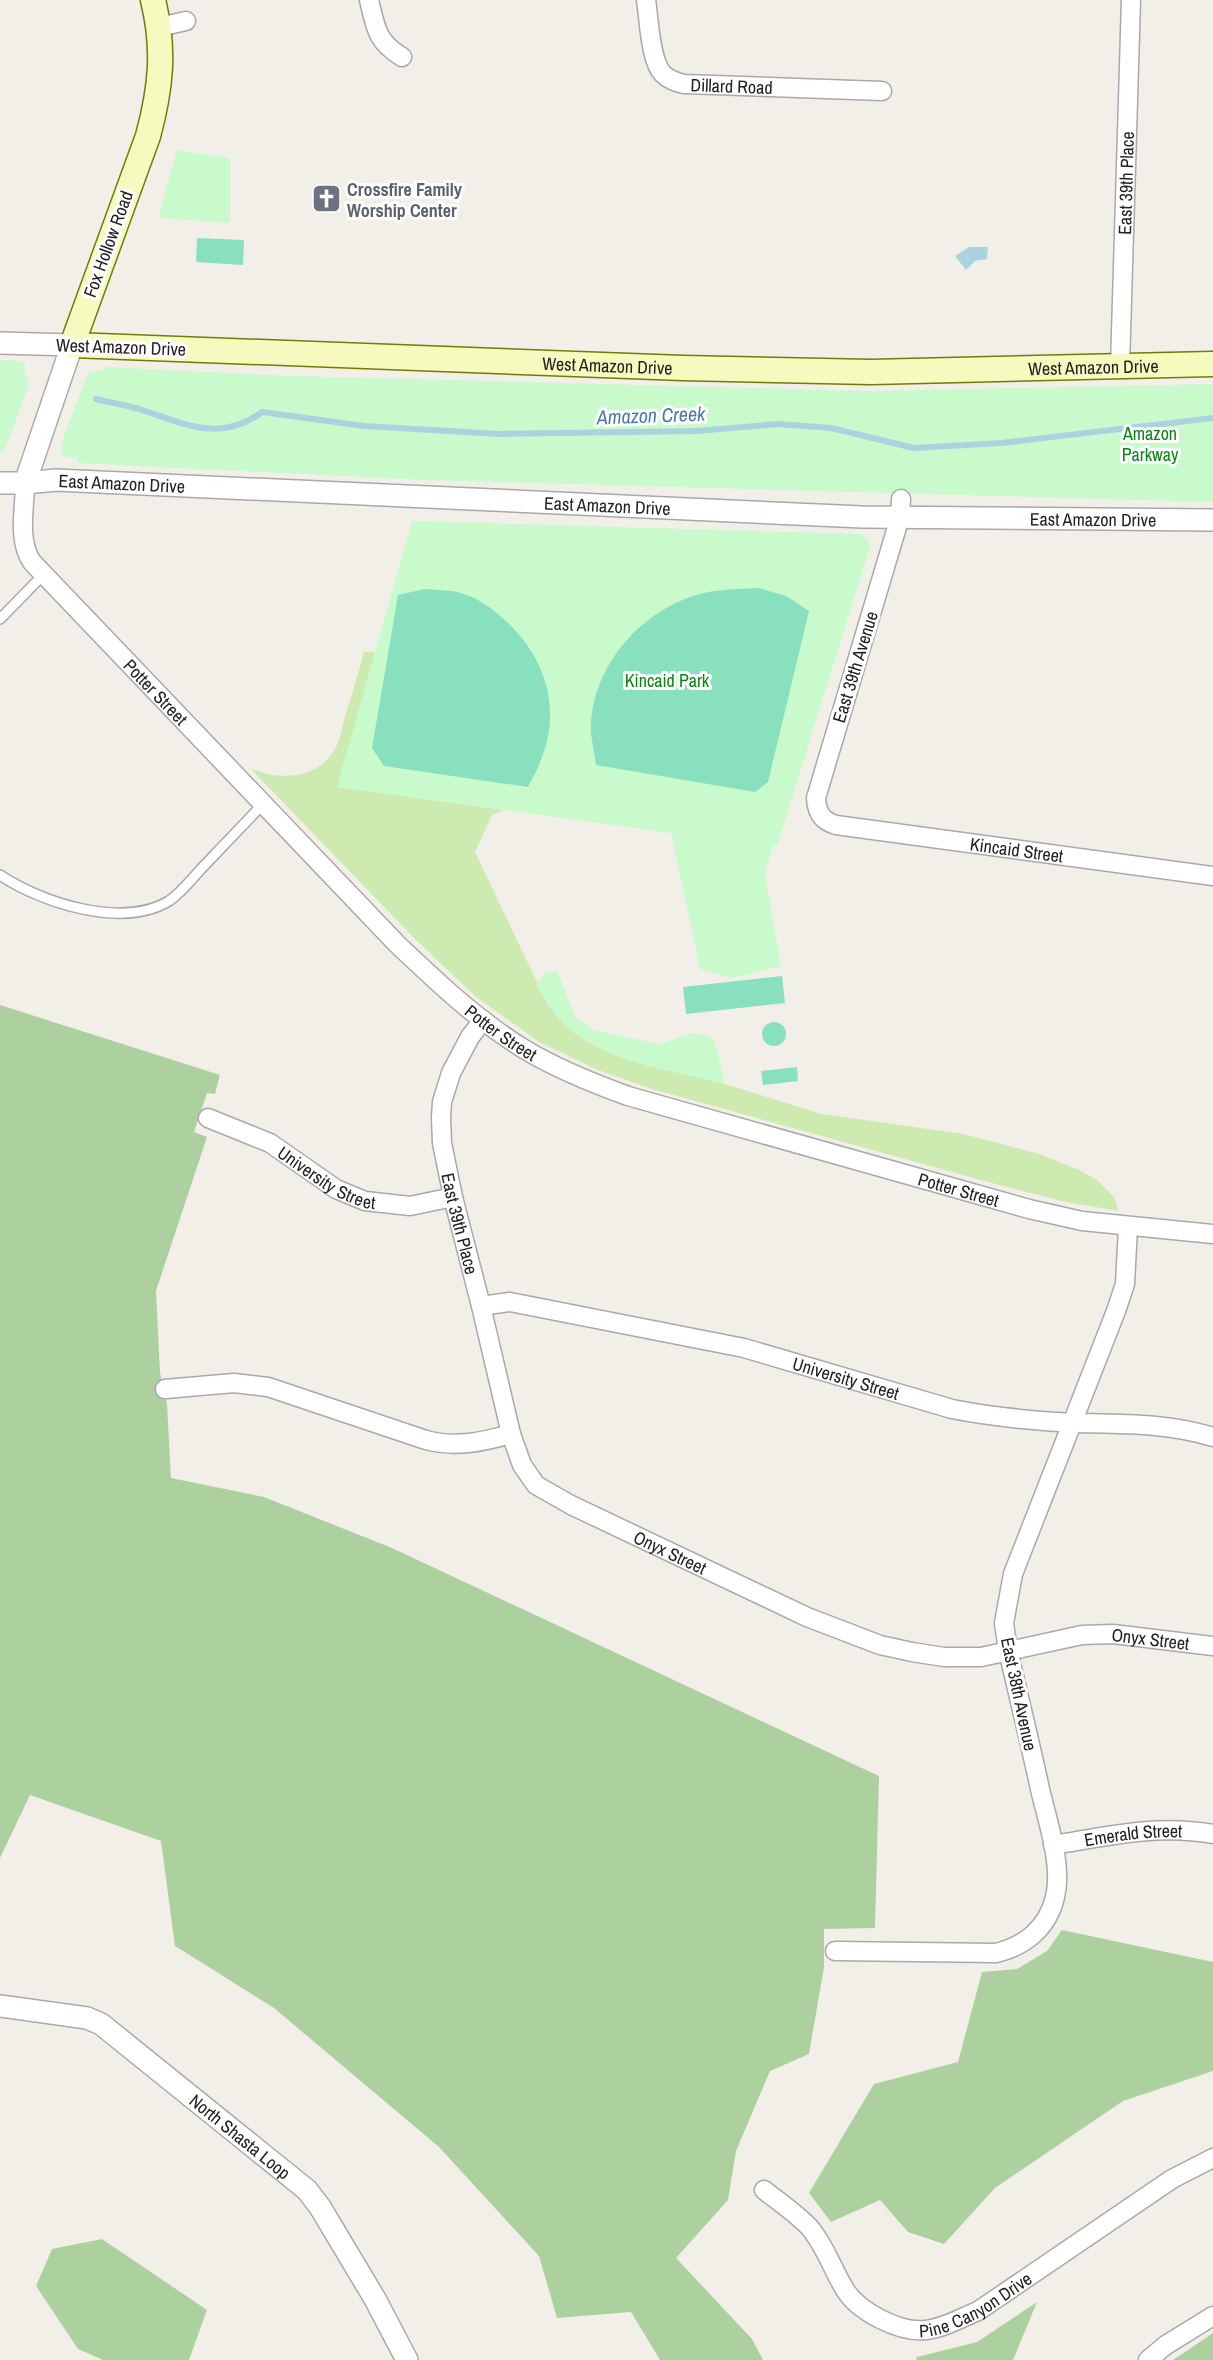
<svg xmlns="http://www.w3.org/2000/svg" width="1213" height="2360" font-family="'Archivo Narrow',sans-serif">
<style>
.grass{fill:#cdebb0}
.forest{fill:#add19e}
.park{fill:#c8facc}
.pitch{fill:#88e0be}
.water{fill:#aad3df}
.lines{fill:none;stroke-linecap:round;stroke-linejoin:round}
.stream{stroke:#aad3df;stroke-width:6}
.service-casing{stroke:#a9a9a9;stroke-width:12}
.minor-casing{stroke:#a9a9a9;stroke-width:21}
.tertiary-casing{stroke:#a9a9a9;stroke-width:24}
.secondary-casing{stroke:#707d05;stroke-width:27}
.service{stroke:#fff;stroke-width:9}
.minor{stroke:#fff;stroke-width:18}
.tertiary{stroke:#fff;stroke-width:21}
.secondary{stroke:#f7fabf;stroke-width:24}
.labels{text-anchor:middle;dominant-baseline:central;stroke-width:6;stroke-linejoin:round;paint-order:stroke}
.street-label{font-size:18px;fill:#222;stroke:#fff}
.worship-label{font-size:18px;font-weight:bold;fill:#5b616d;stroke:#fff;text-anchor:start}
.park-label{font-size:18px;fill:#0c8416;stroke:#fff}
.water-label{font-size:20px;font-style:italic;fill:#4a7aab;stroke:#fff}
</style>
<rect width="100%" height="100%" fill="#f2efe9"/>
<!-- grass -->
<path class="grass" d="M364,652H375L338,787L504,810L492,815L475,852L548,1005L566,1026L580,1037L611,1053L725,1084L822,1114L964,1134L1039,1154L1077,1169L1096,1179L1114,1197L1119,1211L1066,1202L992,1183L652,1089L598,1070L539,1042L476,997L415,939L250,768C279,781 319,780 336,747C340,739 342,729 344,720C351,697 358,675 364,652Z"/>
<!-- forest -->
<path class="forest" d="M0,1005L220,1075L215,1094L207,1093L194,1132L207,1137L156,1291L160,1373L167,1404L171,1478L264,1497L392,1548L879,1776L875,1928L824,1929V1967L809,2054L770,2071L736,2151L728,2200L676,2258L752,2339L763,2360H660L631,2312L557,2318L539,2256L439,2147L274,2008L175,1946L161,1841L30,1795L0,1858Z
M1062,1930L1213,1962V2071L1123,2101L995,2188L944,2244L908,2232L880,2200L831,2222L809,2193L874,2084L958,2062L982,1972L1017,1969L1047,1951Z
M102,2239L207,2310L189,2360H103L78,2349L36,2286L52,2249Z
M1037,2302L1013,2360H916L917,2357L977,2342Z
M1213,2333V2360H1173Z"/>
<!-- park -->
<path class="park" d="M177,150L230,158V223L158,218Z
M0,360L25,361L24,370L29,384L6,447L0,453Z
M104,367L293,376L872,391L1213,384V502L426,480L77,463L78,459L63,456L61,453L62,442L88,373L91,371H102Z
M412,521L861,534L871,544L777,846H773L765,874L781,966L732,978L700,969L671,833L337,787Z
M557,971L575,1016L592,1030L660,1044L692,1033L709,1036L715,1042L725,1084C675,1071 603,1062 565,1025C553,1013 544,999 536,984L545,973Z"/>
<!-- pitch -->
<path class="pitch" d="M197,238L244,240L243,265L196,262Z
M759,588L786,596L809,611L768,782L755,792L596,765C595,754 592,743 591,733C589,669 640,610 700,594C719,589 740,589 759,588Z
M425,589C436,590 447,590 457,592C478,597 493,609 508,623C545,658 561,708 542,757C539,767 533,777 528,787L384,766L372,748L398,595Z
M782,976L785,1003L686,1014L683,987Z
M762 1034a12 12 0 1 1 24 0a12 12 0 1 1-24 0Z
M797,1067L798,1081L763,1085L761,1071Z"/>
<!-- water -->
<path class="water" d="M969,247H988L987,259L975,261L966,270L955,256Z"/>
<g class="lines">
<!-- stream -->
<path class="stream" d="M96,399C111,403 127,405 142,410C185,424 221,443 262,412L364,426L499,434L697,431L778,424L831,428L914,448L1002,443L1213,418"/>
<defs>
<path id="service" d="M0,619L44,574
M0,875C42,903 122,929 169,901C181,893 191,880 201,869C222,847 243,825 264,803"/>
<g id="minor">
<path d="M369,0C376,28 376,41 402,57"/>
<path id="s1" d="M646,0C649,18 650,61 663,74C669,80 676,82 684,84L882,91"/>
<path d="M159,27L186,21"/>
<path id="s2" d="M1120,366L1131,0"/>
<path id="s3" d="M25,483C25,508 17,540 32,562L397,944C437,982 477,1020 524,1049C557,1069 592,1083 628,1096L1029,1209L1082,1221L1213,1234"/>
<path id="s4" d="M901,499L900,517L816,798C817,813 822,821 836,825L1213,876"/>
<path id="s5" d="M483,1020L470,1037L451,1073L442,1102L441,1117L442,1143L453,1197L481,1306L511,1434L522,1465L536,1485L571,1505L807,1617L880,1645L912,1652L944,1657H981L1082,1635L1113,1634L1213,1646"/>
<path id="s6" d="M208,1118L270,1143L336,1189L365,1201L410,1206L453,1197"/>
<path id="s7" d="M481,1306L510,1302L744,1348L952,1409C993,1417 1034,1421 1076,1423C1122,1424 1168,1423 1213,1437"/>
<path d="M165,1389L234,1383L268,1387L426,1440C455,1448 482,1442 511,1434"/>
<path id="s8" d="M1053,1845C1109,1836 1157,1824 1213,1834"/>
<path d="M835,1951L996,1953C1026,1946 1048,1927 1055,1897C1063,1865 1047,1820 1040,1789C1030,1743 1019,1697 1008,1651L1004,1623L1013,1574L1116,1311L1125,1284L1128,1227"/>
<path id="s9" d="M764,2190C779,2202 797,2214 810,2228C825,2246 832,2268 844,2288C857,2311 899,2333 926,2330C944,2328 961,2318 978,2311L1172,2179L1213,2158"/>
<path d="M1148,2360L1166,2345L1213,2316"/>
</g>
<g id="tertiary">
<path d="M0,343L72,345L25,483"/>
<path id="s10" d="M0,483H25L56,480L862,517L1213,520"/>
<path id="s11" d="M0,2006L87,2018L101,2024L307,2190L320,2207L375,2299L407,2360"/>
</g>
<g id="secondary">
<path id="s12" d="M153,0C165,49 161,88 148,136L72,345L683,368L871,372L1213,364"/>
</g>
</defs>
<!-- service casing -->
<use href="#service" class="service-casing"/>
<!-- minor casing -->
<use href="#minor" class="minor-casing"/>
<!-- tertiary casing -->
<use href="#tertiary" class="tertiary-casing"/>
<!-- secondary casing -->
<use href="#secondary" class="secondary-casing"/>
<!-- service -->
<use href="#service" class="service"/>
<!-- minor -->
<use href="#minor" class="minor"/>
<!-- tertiary -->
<use href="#tertiary" class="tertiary"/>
<!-- secondary -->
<use href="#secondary" class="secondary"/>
</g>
<!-- icons -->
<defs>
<symbol id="church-square" viewBox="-11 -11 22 22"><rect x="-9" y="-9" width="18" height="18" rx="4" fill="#6b7280" stroke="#fff"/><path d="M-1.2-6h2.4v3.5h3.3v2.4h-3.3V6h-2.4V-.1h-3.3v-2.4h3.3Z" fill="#fff"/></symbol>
</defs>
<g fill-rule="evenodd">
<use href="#church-square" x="310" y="182" width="33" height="33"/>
</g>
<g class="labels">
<!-- street labels -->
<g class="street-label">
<text stroke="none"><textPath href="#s1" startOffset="148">Dillard Road</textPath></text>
<text stroke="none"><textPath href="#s2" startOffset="183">East 39th Place</textPath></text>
<text transform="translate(108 244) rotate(-70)">Fox Hollow Road</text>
<text transform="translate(121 347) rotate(2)">West Amazon Drive</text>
<text stroke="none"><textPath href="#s12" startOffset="896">West Amazon Drive</textPath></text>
<text stroke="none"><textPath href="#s12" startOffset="1382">West Amazon Drive</textPath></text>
<text stroke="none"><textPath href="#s10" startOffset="122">East Amazon Drive</textPath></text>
<text stroke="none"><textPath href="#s10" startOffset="608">East Amazon Drive</textPath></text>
<text stroke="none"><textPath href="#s10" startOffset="1094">East Amazon Drive</textPath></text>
<text transform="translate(855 667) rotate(-73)">East 39th Avenue</text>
<text stroke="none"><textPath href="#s3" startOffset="260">Potter Street</textPath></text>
<text stroke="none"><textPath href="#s4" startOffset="530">Kincaid Street</textPath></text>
<text stroke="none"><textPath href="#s3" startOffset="746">Potter Street</textPath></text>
<text stroke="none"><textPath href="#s6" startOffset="134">University Street</textPath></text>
<text stroke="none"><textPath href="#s3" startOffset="1232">Potter Street</textPath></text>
<text stroke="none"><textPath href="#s5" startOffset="216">East 39th Place</textPath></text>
<text stroke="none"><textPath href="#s7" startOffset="374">University Street</textPath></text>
<text stroke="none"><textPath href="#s5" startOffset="640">Onyx Street</textPath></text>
<text stroke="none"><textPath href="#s5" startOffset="1144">Onyx Street</textPath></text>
<text transform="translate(1019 1694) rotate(78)">East 38th Avenue</text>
<text stroke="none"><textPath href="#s8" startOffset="81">Emerald Street</textPath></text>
<text stroke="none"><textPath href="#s11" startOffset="282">North Shasta Loop</textPath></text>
<text stroke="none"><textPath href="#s9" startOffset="280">Pine Canyon Drive</textPath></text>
</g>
<!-- worship labels -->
<g class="worship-label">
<text x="347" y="189">Crossfire Family<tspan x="347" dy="21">Worship Center</tspan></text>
</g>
<!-- park labels -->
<g class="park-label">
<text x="1150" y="433">Amazon<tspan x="1150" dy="21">Parkway</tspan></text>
<text x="667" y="680">Kincaid Park</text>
</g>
<!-- water labels -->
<g class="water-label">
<text transform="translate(651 415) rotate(-2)">Amazon Creek</text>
</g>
</g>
</svg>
